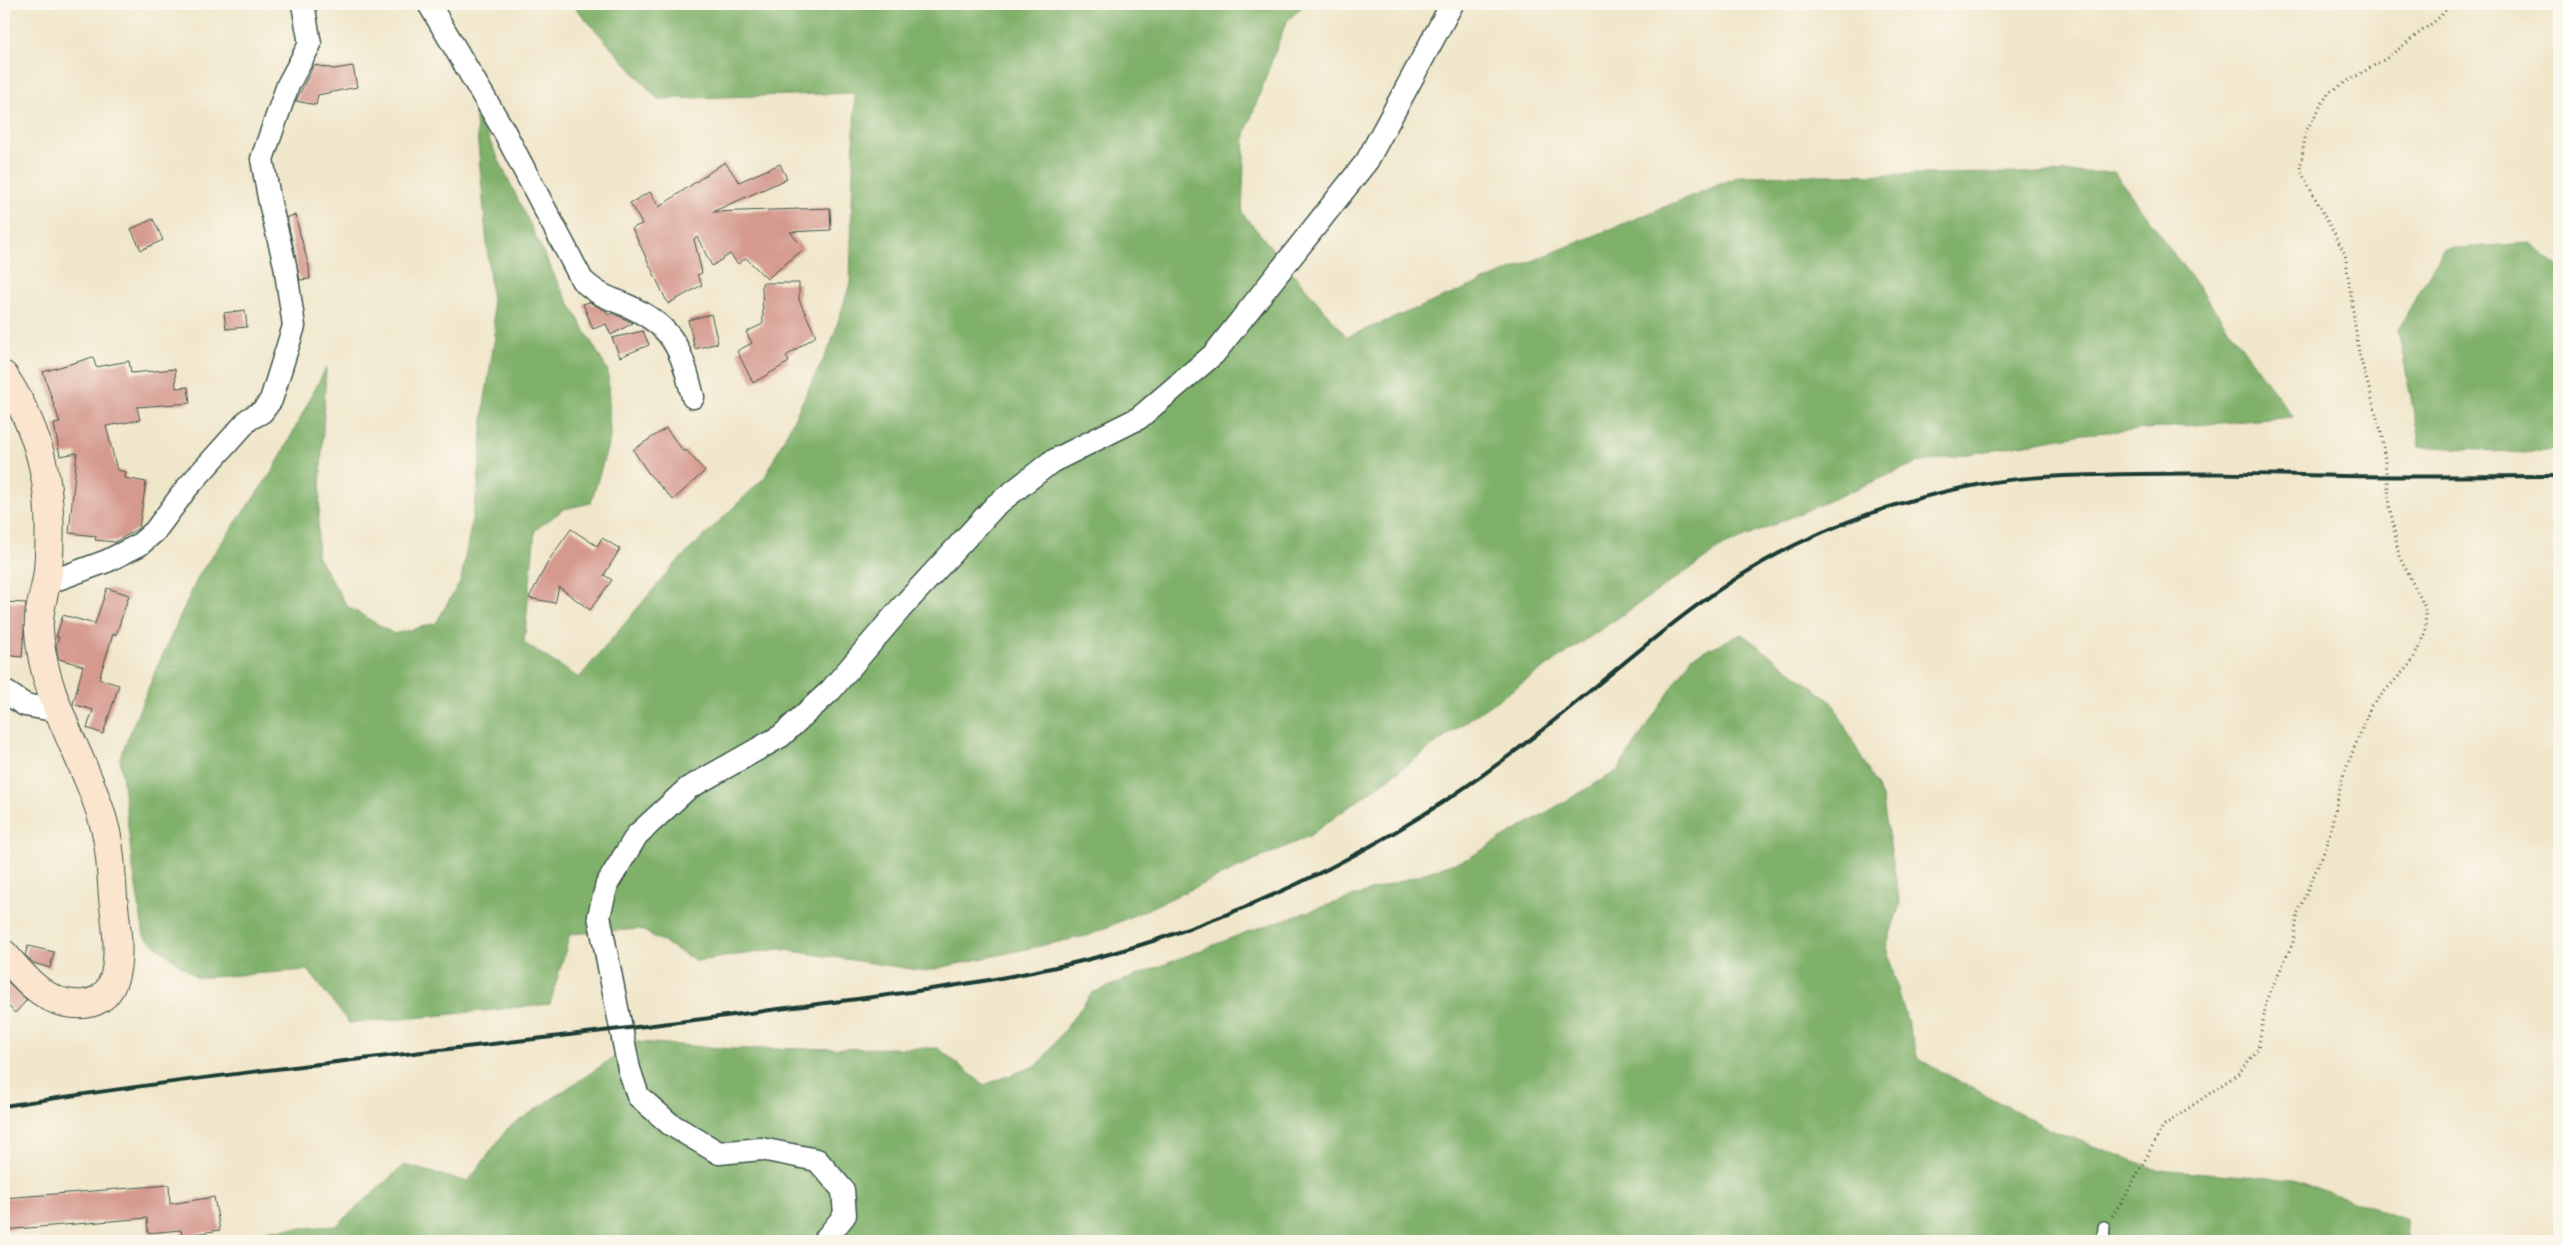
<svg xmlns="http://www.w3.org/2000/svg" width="2563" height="1245" font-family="'Patrick Hand',sans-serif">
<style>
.forest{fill:#80b16b;stroke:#507750}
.building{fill:#d5998e}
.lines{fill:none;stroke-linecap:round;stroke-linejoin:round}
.lane-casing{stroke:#3e564a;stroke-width:14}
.street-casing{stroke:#3e564a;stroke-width:25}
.secondary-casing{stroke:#3e564a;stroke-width:30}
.path{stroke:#3e564a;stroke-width:3;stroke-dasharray:1 4;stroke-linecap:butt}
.lane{stroke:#fff;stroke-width:11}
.street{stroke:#fff;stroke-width:22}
.secondary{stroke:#fce5cf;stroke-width:28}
.rail{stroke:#1f3d34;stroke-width:4}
</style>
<rect width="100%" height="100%" fill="#fbf7ec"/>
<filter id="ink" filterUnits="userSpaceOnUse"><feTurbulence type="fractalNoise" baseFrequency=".02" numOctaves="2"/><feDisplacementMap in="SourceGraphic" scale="10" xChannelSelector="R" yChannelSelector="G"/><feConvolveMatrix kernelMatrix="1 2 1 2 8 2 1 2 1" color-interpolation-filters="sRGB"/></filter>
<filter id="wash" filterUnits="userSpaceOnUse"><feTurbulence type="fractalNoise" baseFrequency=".0096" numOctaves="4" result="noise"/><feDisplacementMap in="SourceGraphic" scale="20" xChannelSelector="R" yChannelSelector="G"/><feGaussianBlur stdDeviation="1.12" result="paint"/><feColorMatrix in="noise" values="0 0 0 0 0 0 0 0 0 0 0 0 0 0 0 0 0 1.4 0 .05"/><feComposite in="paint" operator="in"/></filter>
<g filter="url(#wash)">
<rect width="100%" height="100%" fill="#f0e6ca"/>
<!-- forest -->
<path class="forest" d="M572,4H1305L1286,22L1245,134L1242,213L1347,337L1740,176L2114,172L2293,417L2084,434L1916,463L1722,547L1474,716L1309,836L1090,935L925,971L779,949L697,961L640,929L570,934L550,1004L403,1019L349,1023L308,970L197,978L144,936L132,861L120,757L158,665L200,573L274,469L326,368L317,555L347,606L394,634L436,623L461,580L478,487L484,406L495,336L475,110L559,285L608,371L610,438L591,503L564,509L535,530L524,643L579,678L673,566L765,477L831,344L850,284L855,93L658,99Z
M2530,243L2559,267V448L2525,453L2420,446L2398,329L2444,249Z
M1742,634L1832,702L1882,797L1900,904L1886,947L1918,1059L2049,1129L2155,1169L2294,1180L2407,1220L2408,1241H232L270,1230L336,1226L404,1165L468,1182L508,1128L637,1042L735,1049L938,1048L984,1085L1038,1065L1092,993L1247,932L1467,859L1617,771L1693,656Z"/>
<g id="blocks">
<!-- building -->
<path class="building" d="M314,65L334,69L353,66L357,87L318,95L316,105L296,101Z
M725,162L739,182L780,164L787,179L712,212L830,208L831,230L790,232L804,249L767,279L746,258L738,264L730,254L712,266L697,237L694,239L702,273L697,275L702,285L668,304L632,228L642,224L630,203L650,192L659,207Z
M295,215L309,267L310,279L300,280L287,217Z
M153,219L163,240L141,250L131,229Z
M762,283H799V300L816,336L786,356L789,362L753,383L737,351L752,343L746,332L763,324Z
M589,302L606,311L608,315L612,313L633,323L611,335L606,324L593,329L583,304Z
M245,310L247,327L226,329L224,313Z
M711,314L718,343L695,349L688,320Z
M643,331L649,345L620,357L612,338Z
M93,357L96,367L129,361L131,373L175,369L176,388L188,387L190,403L137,407L140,420L106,426L117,470L126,472L125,478L146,482L139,528L115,542L95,540L96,536L69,533L77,453L60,456L54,424L60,423L43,372Z
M666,428L684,452L686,450L705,471L673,500L649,474L633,450Z
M571,529L597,546L602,538L620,549L604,575L612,580L590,610L559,587L555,603L529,598L549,560Z
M107,588L129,595L116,635L113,634L99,679L119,685L103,734L87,728L93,710L73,704L83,666L59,659L56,645L59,637H56L63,615L95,624Z
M4,602L26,603L22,657L4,655Z
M28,946L54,952L50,968L33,963L25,955Z
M4,978L27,1000L15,1013L4,1002Z
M169,1185L170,1204L214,1197L220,1230L182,1236L181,1230L148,1233L147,1218L4,1230V1198Z"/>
</g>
</g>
<g filter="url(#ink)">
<use href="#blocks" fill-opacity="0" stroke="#3e564a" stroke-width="1"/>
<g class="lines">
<defs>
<path id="lane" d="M2103,1241L2104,1227"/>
<path id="street" d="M429,4L504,131L582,280C600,296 605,296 626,305C674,326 681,349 693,397
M47,583L107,561L139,545L155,531L186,489L249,419L262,412L271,400L294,326L285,265L270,203L262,159L288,85L310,44L303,4
M4,691L25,705L59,711
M824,1241L845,1215L843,1190L817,1160L761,1149L719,1153L670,1124L638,1096L629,1069L599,916L607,884L637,835L687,789L781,736L831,690L901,608L996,505L1051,462L1139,418L1214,354L1367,161L1452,4"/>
<path id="secondary" d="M4,376C45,438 54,497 48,571C46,591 37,611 39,631C43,702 88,761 105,828C111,850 111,874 113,897C117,936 133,1015 66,1003C40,998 20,973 4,954"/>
</defs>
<!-- lane casing -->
<use href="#lane" class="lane-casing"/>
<!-- street casing -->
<use href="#street" class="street-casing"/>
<!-- secondary casing -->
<use href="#secondary" class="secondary-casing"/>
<!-- path -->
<path class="path" d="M2112,1216L2125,1197L2163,1126L2239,1073L2258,1049L2267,998L2293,943L2298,912L2327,845L2343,776L2371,706L2411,663L2426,633L2425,607L2399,556L2390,507L2382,435L2359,353L2345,254L2300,170L2306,131L2329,92L2387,58L2440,17L2451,4"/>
<!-- lane -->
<use href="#lane" class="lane"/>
<!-- street -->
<use href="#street" class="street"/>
<!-- secondary -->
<use href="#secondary" class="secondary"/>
<!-- rail -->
<path class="rail" d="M4,1106C254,1067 506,1045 757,1012C889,994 1029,982 1156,940C1285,898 1406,834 1514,752C1607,682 1692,595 1797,544C1853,517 1916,496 1977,485C2017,477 2058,476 2099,475C2180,472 2261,474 2342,476C2415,477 2487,476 2559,476"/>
</g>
</g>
<!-- margin -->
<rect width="2563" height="1245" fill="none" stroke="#fbf7ec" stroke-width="20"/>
</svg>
